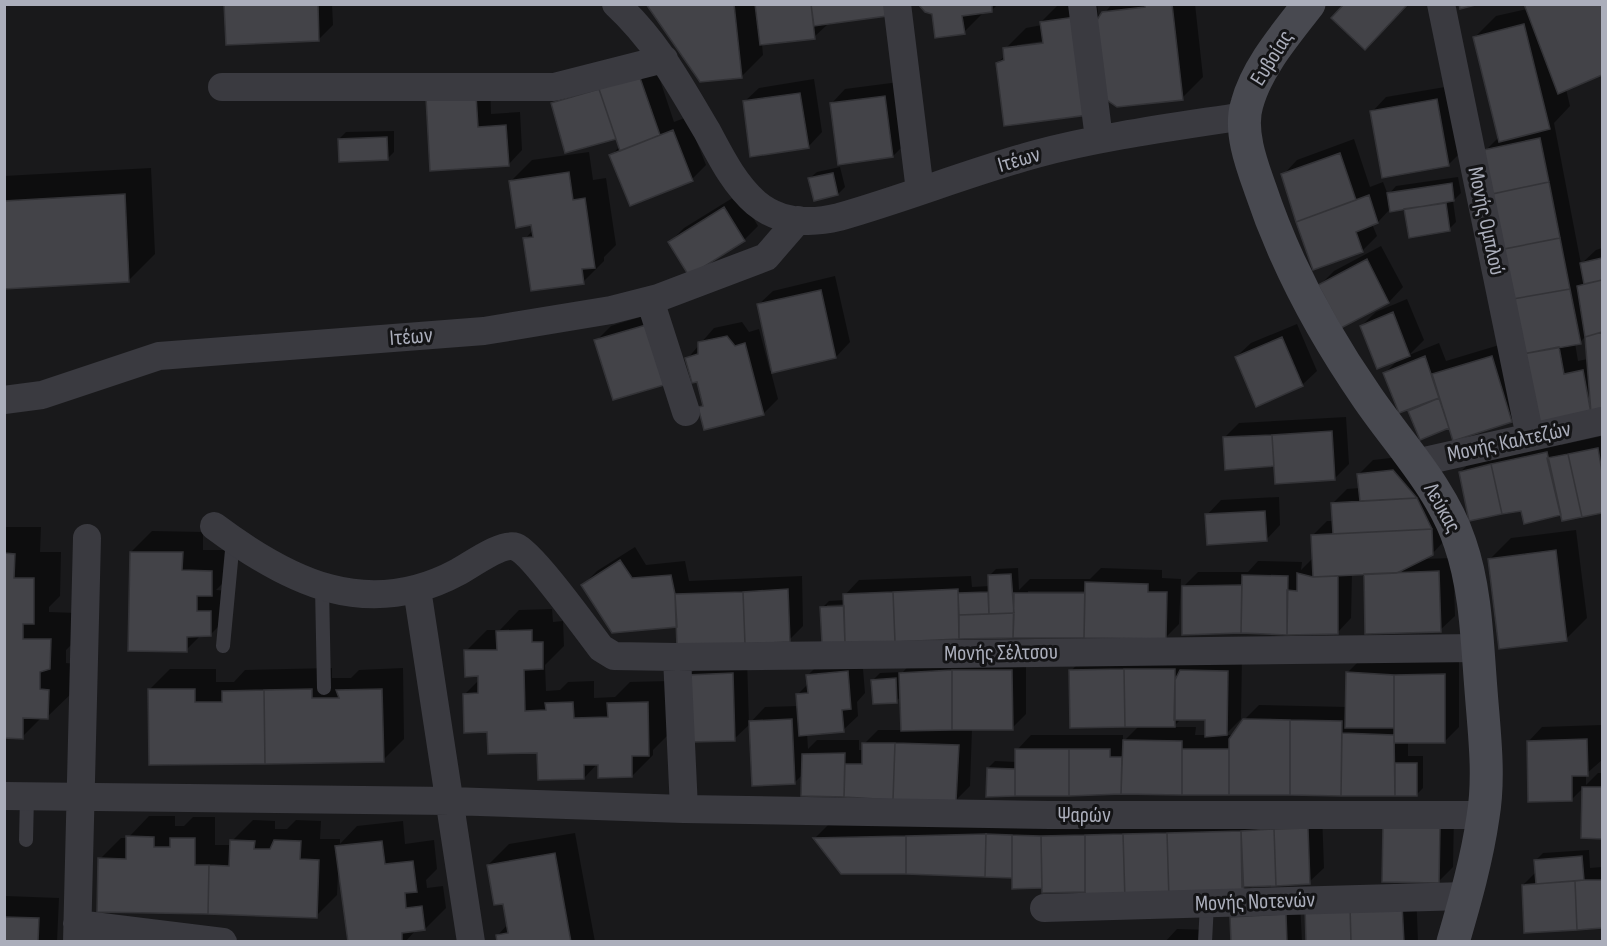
<svg xmlns="http://www.w3.org/2000/svg" width="1607" height="946" font-family="'Sofia Sans Condensed',sans-serif">
<style>
.shadow{fill:#0007;fill-rule:evenodd}
.building{fill:#434348;stroke:#333337;stroke-width:1.5}
.lines{fill:none;stroke-linecap:round;stroke-linejoin:round}
.service{stroke:#3a3a40;stroke-width:14}
.minor{stroke:#3a3a40;stroke-width:28}
.secondary{stroke:#484950;stroke-width:33}
.labels{text-anchor:middle;dominant-baseline:central;stroke-width:6;stroke-linejoin:round;paint-order:stroke}
.street-label{font-size:22px;fill:#abaebb;stroke:#141416}
</style>
<rect width="100%" height="100%" fill="#19191b"/>
<!-- shadow -->
<path class="shadow" d="M226,4H332L333,25L319,39Z
M648,4H896L829,23L814,37L762,44L763,55L742,76Z
M920,4H998L992,10L985,11L964,32Z
M1059,4H1097L1099,20L1112,4H1195L1203,77L1182,98H1106L997,63L1005,56V49L1026,28L1042,25L1041,22ZM1050,40V43L1017,48V45Z
M1525,4H1602V73L1566,89L1570,106L1554,123L1581,264L1596,250L1602,248V408L1537,421L1485,151L1499,137L1475,37L1496,16L1527,9ZM1586,336L1588,359L1578,361L1575,343L1580,342Z
M654,62L674,122L687,117L706,165L692,179L611,156L620,146L617,137L553,104L567,89Z
M814,79L822,132L808,147L744,102L759,88Z
M490,82L491,114L520,112L522,150L508,165L427,99Z
M899,82L907,142L893,156L831,104L845,89Z
M1451,86L1463,150L1449,164L1372,112L1386,97Z
M394,131V152L387,159L339,139L346,132Z
M1354,139L1370,187L1383,182L1388,195L1396,186L1458,177L1461,193L1453,201L1456,222L1449,229L1405,207L1391,208L1378,222L1372,224L1377,236L1362,251L1283,175L1297,160Z
M589,152L593,180L606,178L616,245L604,257V261L583,282L525,239L533,230L532,223L511,181L532,160Z
M840,167L845,187L838,194L810,178L817,172Z
M151,168L155,254L129,280L4,287V176Z
M739,194L758,226L744,240L670,242L684,228Z
M1381,246L1403,287L1389,302L1342,326L1320,285L1334,271Z
M835,276L850,342L836,357L771,372L778,399L764,413L700,408L704,403L698,380L687,359L714,328L742,322L749,332L759,329L770,371L773,370L758,305L773,291Z
M1407,299L1424,340L1409,355L1439,343L1446,361L1506,343L1525,406L1511,421L1450,426L1410,411L1416,406L1385,373L1400,358L1361,326L1376,312Z
M660,311L614,398L596,341L611,326Z
M1297,324L1317,371L1302,385L1236,357L1251,343Z
M1346,417L1349,464L1334,479L1275,465L1224,438L1239,423Z
M1602,436V511L1563,519L1562,514L1523,509L1460,472L1475,458L1561,438V445Z
M1408,456L1446,539L1432,554L1422,559L1453,558L1455,616L1440,630L1365,573H1352L1351,618L1337,633L1184,634V586L1198,572H1248L1258,561L1302,562L1301,570L1313,558L1312,536L1327,521H1334L1333,503L1347,489L1360,488L1358,475L1373,460Z
M1279,497L1280,525L1266,540L1207,515L1221,500Z
M4,527H41L40,552H61L60,596L49,607V612L77,613L76,640L66,650V663L75,664L74,691L47,717H42L22,737L4,736Z
M1576,530L1587,618L1566,639L1490,559L1511,538Z
M152,531L203,532V550H233L232,574L216,590L232,591L231,614L210,635H201L186,650L131,552Z
M635,547L646,565L685,561L689,581L802,576L803,626L789,640L678,626L583,585L597,571Z
M1018,568L1019,590L1030,579H1090L1101,568L1162,570V578L1181,579L1179,624L1165,638L1013,636L845,642L822,608L829,601L845,600V595L859,580L971,576L972,587L990,586L989,576L996,569ZM1028,591H1092V594H1028ZM847,604V607L827,608V605Z
M552,609L553,622L563,621L564,646L545,665L546,691L560,690L568,682L594,681V698L615,697L630,682L669,681L670,733L653,750V755L632,776L599,762L584,778L539,751L489,731L465,694L479,680V675L466,651L487,630H500L519,610Z
M1085,656L1242,657L1241,719L1225,735H1234L1244,720L1259,705L1347,707V673L1362,658L1459,660V727L1445,741L1408,742V756H1423V788L1416,795H1015L988,768L995,761L1017,762V750L1031,735H1123V742L1139,726L1071,671ZM1182,718L1207,719L1206,735H1195L1196,727H1173Z
M862,657L865,693L857,702L858,716L843,730L807,733L808,749L817,740H859V750H864V744L878,730H903L902,696L896,701L873,680L880,673L903,672L915,659L1026,657V714L1012,728L972,729L970,786L956,800L803,795V774L794,783L751,723L734,739L689,675L703,661L747,659L749,724L765,707L798,706L797,695L809,683L808,675L822,661Z
M332,668V678H351L359,670L403,668L404,739L383,760L149,690L170,669H216V682H234L245,670Z
M1601,725L1602,760L1586,774V785L1598,773H1602V838L1582,837L1584,787L1572,799L1528,742L1542,727Z
M1454,813L1453,867L1438,882L1383,881Z
M1322,814L1324,868L1309,882L1254,885L1243,896L1086,890L1044,886L1014,876L842,872L815,838L829,824Z
M149,816H175V826H184L193,817H215V845H232V841L253,820L275,821V829H287L296,820L321,821L320,839H340V844L357,826L403,821L405,844L434,840L437,869L426,880L427,888L443,886L446,908L425,929L416,930L405,942H350L340,873H338L337,895L316,916L100,859L121,838H128Z
M575,833L595,942H498L497,936L508,924L505,902L488,865L509,844Z
M1589,850L1590,868L1602,867V927L1526,931L1523,885L1536,872V860L1543,853Z
M1416,890L1418,942H1308Z
M6,896L59,898L57,942H4Z
M1300,901L1302,942H1233Z
M1177,929L1212,930L1211,942H1165Z"/>
<!-- building -->
<path class="building" d="M224,4H318L319,41L226,45Z
M646,4H734L742,78L700,82Z
M755,4H811L815,39L760,45Z
M811,4H885L887,16L814,26Z
M918,4H992V12L962,16L965,34L935,38L932,14L925,12Z
M1145,4H1172L1183,100L1117,107L1104,98L1095,23L1102,12L1145,7Z
M1344,4H1408L1365,50L1331,18Z
M1459,4H1479L1460,9Z
M1524,4H1602V75L1558,94Z
M1075,17L1088,115L1004,126L996,63L1004,60L1003,48L1043,43L1040,22Z
M1524,24L1550,129L1499,142L1473,37Z
M639,75L660,135L620,151L599,89Z
M599,89L616,139L565,153L551,103Z
M800,93L809,148L750,157L743,101Z
M476,95L478,127L506,125L509,166L430,171L426,98Z
M885,96L893,157L838,165L830,103Z
M1437,99L1449,166L1382,178L1370,111Z
M673,130L693,181L630,206L609,155Z
M387,137L388,160L339,162L338,139Z
M1540,138L1549,182L1492,194L1483,150Z
M1340,153L1356,200L1296,222L1281,174Z
M569,172L573,200L585,198L595,268L582,269L584,284L531,291L523,238L533,237L531,225L516,228L509,181Z
M833,173L838,195L814,201L808,178Z
M1549,182L1560,238L1504,249L1492,194Z
M1452,183L1454,201L1390,212L1387,193Z
M125,194L129,282L4,289V201Z
M1369,195L1378,223L1356,232L1363,252L1313,270L1296,222Z
M1446,203L1450,231L1409,238L1404,209Z
M724,207L745,241L689,276L668,242Z
M1560,238L1570,289L1513,299L1504,249Z
M1602,258V280L1584,284L1580,263Z
M1367,259L1389,303L1341,328L1318,285Z
M1602,280V332L1585,337L1577,286Z
M1570,289L1581,344L1523,354L1513,299Z
M821,290L836,358L772,373L757,304Z
M1393,312L1410,356L1377,369L1360,326Z
M646,325L664,385L613,400L594,340Z
M1602,332V410L1591,413L1585,337Z
M727,336L735,346L745,343L764,415L704,430L698,407L703,406L697,382L692,383L685,358L698,354V342Z
M1282,337L1303,386L1256,407L1235,357Z
M1559,347L1564,374L1583,370L1591,413L1536,423L1523,354Z
M1425,356L1439,398L1399,413L1383,373Z
M1492,356L1512,422L1453,441L1432,374Z
M1439,398L1449,428L1420,440L1408,411Z
M1332,431L1335,480L1275,484L1272,435Z
M1272,435L1274,466L1225,470L1223,437Z
M1598,448L1602,472V513L1582,517L1568,454Z
M1547,452L1561,515L1524,524L1521,511L1502,514L1491,464Z
M1568,454L1582,517L1562,521L1547,458Z
M1491,464L1502,514L1469,521L1459,472Z
M1393,470L1417,498L1360,501L1357,474Z
M1417,498L1432,529L1333,534L1331,503Z
M1265,511L1267,541L1207,545L1205,514Z
M1432,529L1433,555L1397,573L1313,577L1311,535Z
M1556,550L1567,641L1499,649L1488,559Z
M130,552H183L182,570L212,571V596H197V611H211V636L187,637V652L128,651Z
M4,553L15,554L14,578H34V624H23V639H51L50,669L40,672V689L49,690L48,719L23,718V739L4,738Z
M620,560L632,578L671,575L675,594L677,627L612,633L581,585Z
M1439,571L1441,632L1365,634L1364,574Z
M1297,573L1313,577L1338,576V634L1287,635V590L1297,591Z
M1011,574L1014,613L989,614L988,575Z
M1242,575L1288,576L1287,635L1241,633Z
M1085,582L1148,584V592H1167L1166,639L1084,638Z
M1242,585L1241,633L1182,635V586Z
M788,589L790,642L745,644L743,592Z
M958,589L959,639L895,642L893,592Z
M743,592L745,644L677,647L675,594Z
M893,592L895,642L845,643L843,594Z
M988,592L989,614L959,615L958,593Z
M1014,593H1085L1084,638H1013Z
M844,606L845,643H822L820,607Z
M1014,613L1013,638L959,639V615Z
M532,630V642H543V669L524,670L525,711L546,710L545,703L573,702L574,718L608,717L607,703L648,702L649,756H632V777L598,778V765H584V779L538,780L537,753L488,754L487,732L464,733L463,694L478,693V676L465,677L464,650H497L496,631Z
M1124,669L1125,727L1070,728L1069,670Z
M1124,669H1175V727H1125Z
M952,670V730L901,731L899,673Z
M952,670H1012L1013,730H952Z
M1180,670L1228,671L1227,735L1205,737V720H1174L1175,680Z
M848,671L851,709L842,710L844,732L799,736L796,694L808,693L806,675Z
M1346,672L1394,675V728H1345Z
M733,673L735,741L690,742L687,675Z
M1445,674V743H1394V675Z
M896,678L897,703L873,704L871,680Z
M148,689H195V702H222V691L264,690L265,764L149,765Z
M312,689V698H339L336,690L382,689L384,762L265,764L264,690Z
M792,719L795,784L752,786L749,721Z
M1243,719L1290,720V795H1229V739Z
M1290,720L1342,721L1341,796L1290,795Z
M1342,733L1394,735L1395,796H1341Z
M1587,739L1588,776H1572V801L1528,802L1527,741Z
M1123,740L1182,741V795L1121,794Z
M862,743H895L893,800L844,797L845,764H862Z
M895,743L959,745L956,801L893,800Z
M1015,749H1069V796H1015Z
M1069,749H1110V757H1122L1121,794L1069,796Z
M1182,749H1229V795H1182Z
M845,753L844,797L801,796L802,754Z
M1395,763H1417V796H1395Z
M987,768L1015,769V796L986,797Z
M1582,787H1602V839L1581,838Z
M1383,825L1440,827L1439,883L1382,882Z
M1308,828L1310,884L1276,886L1274,829Z
M1274,829L1276,886L1242,887L1241,831Z
M1241,831L1244,897L1169,899L1167,833Z
M1167,833L1169,899L1125,900L1123,834Z
M986,834L985,877L906,874V836Z
M986,834L1012,835V878L985,877Z
M1123,834L1125,900L1088,903L1085,892V835Z
M1012,835L1041,836L1042,888L1012,889Z
M1085,835V892L1042,893L1041,836Z
M126,836L154,837V847H170V838H195V865H209L208,914L97,912L98,858L126,859Z
M906,836V874H841L813,838Z
M230,840L255,841L254,849H270L274,840L301,841L300,859L319,860L317,918L208,914L209,865L229,866Z
M382,841L385,864L413,861L417,892L405,893L406,908L422,906L425,930L402,933V942H348L335,846Z
M555,853L571,942H497L496,935L508,933L503,904L494,905L487,865Z
M1582,856L1584,880L1536,884L1534,860Z
M1584,880H1602V928L1577,930L1575,881Z
M1575,881L1577,930L1524,933L1522,885Z
M1402,904L1404,942H1351L1350,906Z
M1350,906L1351,942H1306L1305,907Z
M1286,914L1287,942H1231L1230,917Z
M4,917L39,918L38,942H4Z"/>
<g class="lines">
<!-- service -->
<path class="service" d="M322,587L324,688
M223,646L233,540
M26,840L27,796
M1205,942L1207,904"/>
<!-- minor -->
<path class="minor" d="M616,4C657,42 679,84 707,131C721,157 734,184 756,203C780,223 811,224 839,217C906,198 970,172 1036,154C1104,136 1174,127 1244,116
M897,4L920,191
M1082,4L1099,139
M1441,4L1530,437
M222,87H554L664,59
M650,300L686,412
M4,400L42,395L159,356L484,331L611,310L658,298L766,257L798,220
M1416,463L1602,421
M214,526C289,582 367,621 458,572C471,565 502,542 516,547C531,552 588,631 601,648L614,656L677,657
M417,589L471,942
M4,796L450,801L684,809L1050,815H1484
M684,809L677,657L1478,648
M1044,908L1466,896
M77,924L223,942
M77,942L87,538"/>
<!-- secondary -->
<path class="secondary" d="M1309,4C1286,34 1257,67 1247,104C1239,130 1251,163 1260,188C1285,263 1322,332 1367,397C1399,444 1442,488 1460,543C1476,589 1477,641 1481,690C1484,731 1490,776 1483,817C1477,859 1465,901 1453,942"/>
</g>
<g class="labels">
<!-- street labels -->
<g class="street-label">
<text transform="translate(1272 58) rotate(-58)">Ευβοίας</text>
<text transform="translate(1019 160) rotate(-16)">Ιτέων</text>
<text transform="translate(1486 221) rotate(78)">Μονής Ομπλού</text>
<text transform="translate(411 337) rotate(-4)">Ιτέων</text>
<text transform="translate(1509 442) rotate(-12)">Μονής Καλτεζών</text>
<text transform="translate(1442 508) rotate(61)">Λεύκας</text>
<text transform="translate(1001 653) rotate(-1)">Μονής Σέλτσου</text>
<text x="1084" y="815">Ψαρών</text>
<text transform="translate(1255 902) rotate(-2)">Μονής Νοτενών</text>
</g>
</g>
<!-- border -->
<rect width="1607" height="946" fill="none" stroke="#abaebb" stroke-width="12"/>
</svg>
